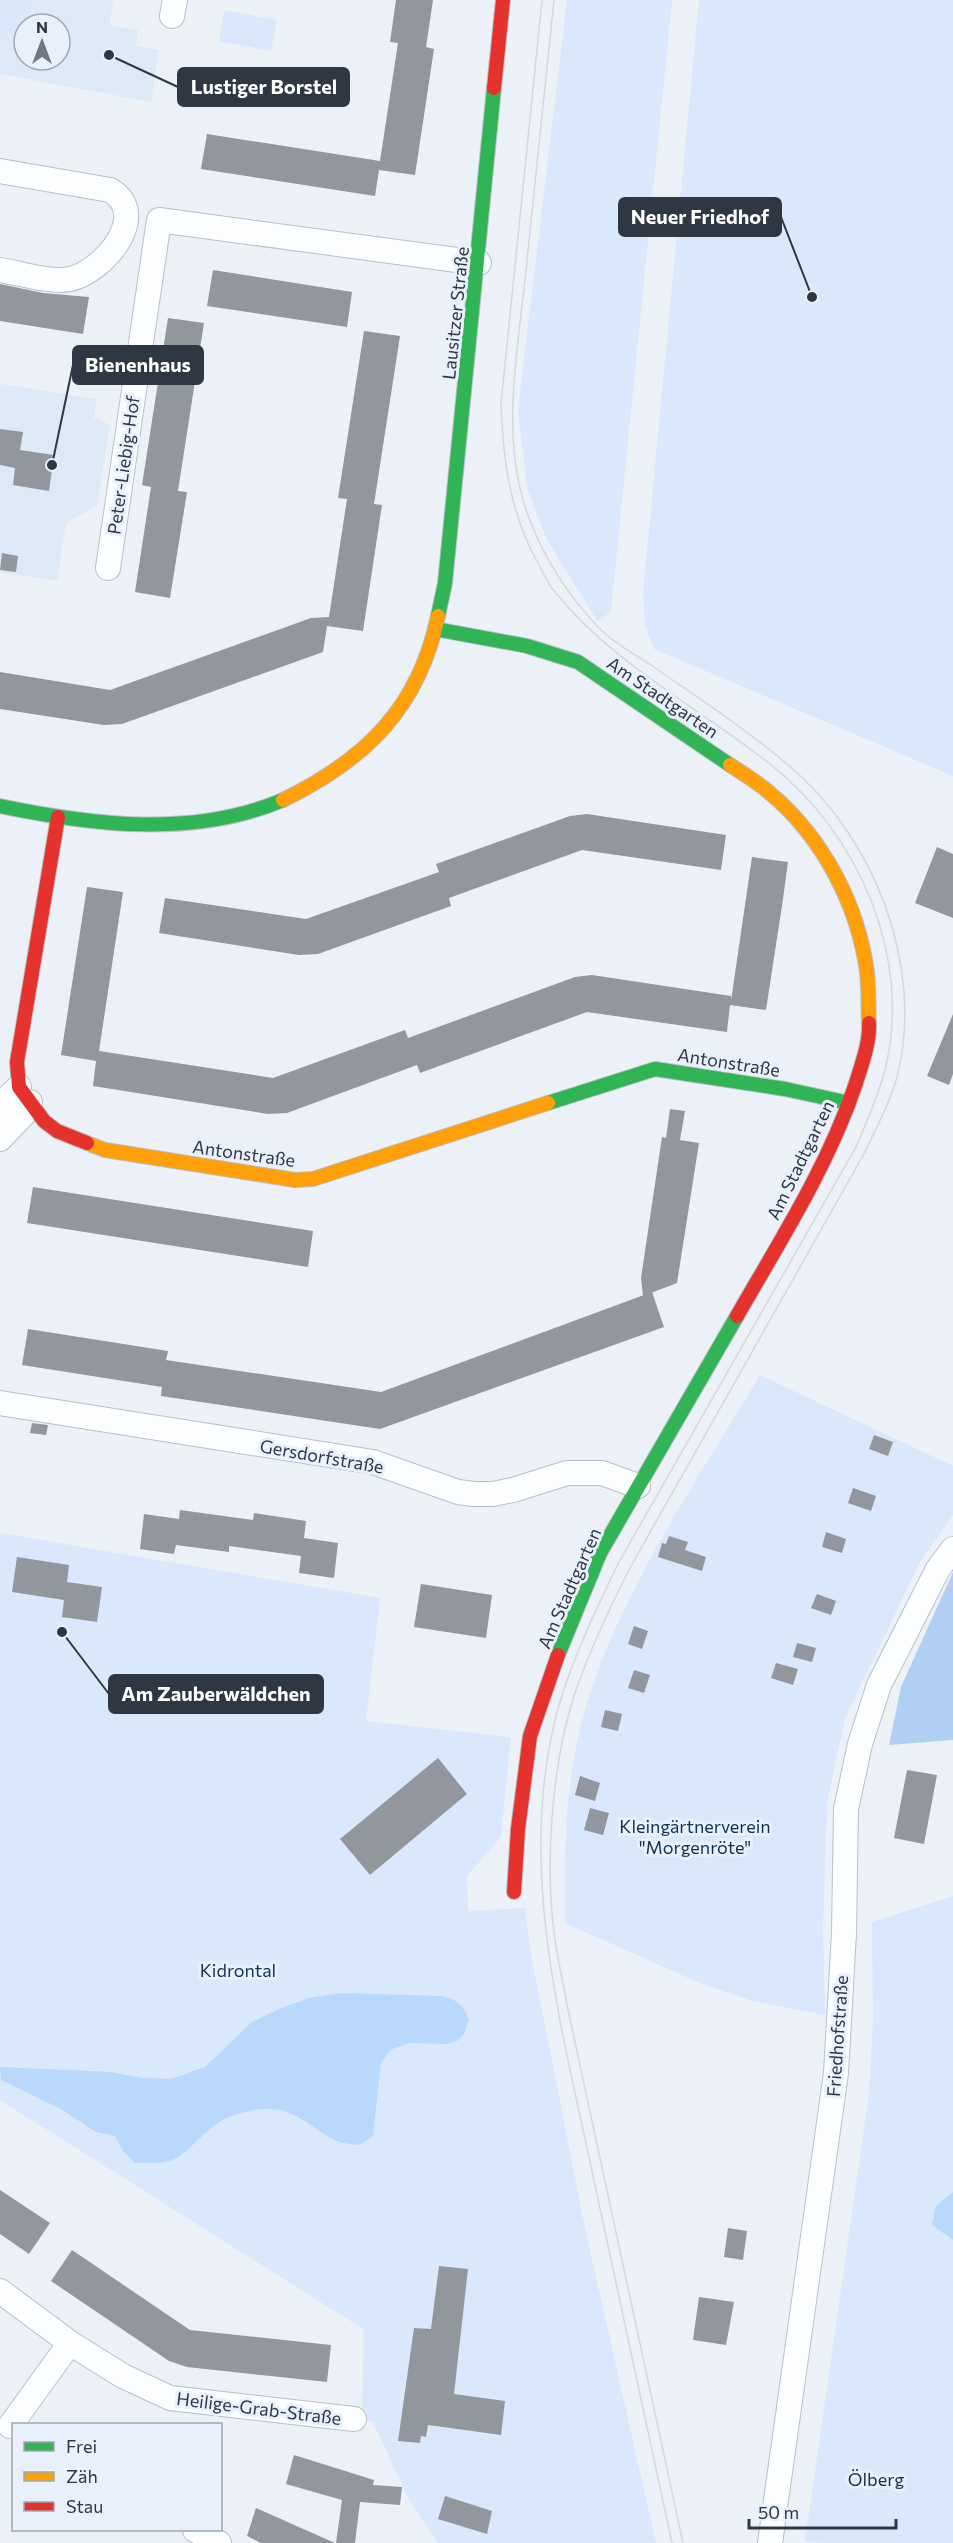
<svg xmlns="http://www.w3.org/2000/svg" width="953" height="2543" font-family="Commissioner,sans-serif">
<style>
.built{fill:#dde9f6;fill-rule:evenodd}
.green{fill:#d9e8fa}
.forest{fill:#b1cff2}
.water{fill:#bad8fb}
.building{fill:#91979d}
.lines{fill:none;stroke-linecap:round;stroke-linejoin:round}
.street-casing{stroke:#b9bfc6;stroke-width:26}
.fast-casing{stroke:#b9bfc6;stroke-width:16}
.slow-casing{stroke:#b9bfc6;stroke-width:16}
.jam-casing{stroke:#b9bfc6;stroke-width:16}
.street{stroke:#fcfdfe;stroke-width:24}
.fast{stroke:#30b455;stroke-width:14}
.slow{stroke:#ff9f0a;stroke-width:14}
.jam{stroke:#e5322d;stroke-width:14}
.tram{stroke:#d5d7d9;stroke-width:1.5}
.labels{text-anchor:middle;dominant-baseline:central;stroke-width:6;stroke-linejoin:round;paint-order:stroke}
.street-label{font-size:18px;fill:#2f3742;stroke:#e8f1fb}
.park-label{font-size:18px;fill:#0e3257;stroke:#e8f1fb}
.leader{fill:none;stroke:#2f3742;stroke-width:2}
.callout-dot{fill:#2f3742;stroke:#e8f1fb;stroke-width:2}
.callout{fill:#2f3742;stroke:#2f3742;stroke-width:2}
.callout-label{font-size:20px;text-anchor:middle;font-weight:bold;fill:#fff}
</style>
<rect width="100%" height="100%" fill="#ecf1f7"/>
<!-- built -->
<path class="built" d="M0,0H113L110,25L138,30L136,46L159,50L151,102L0,74ZM24,24H60V60H24Z
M0,384L97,399L94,418L100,419L110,426L97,505L66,523L57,581L0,572Z"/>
<!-- green -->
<path class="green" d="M567,0H672L611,611L598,622L547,540L527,488L518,409Z
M699,0H953V776L654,649L645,626L643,593Z
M0,2L25,6L20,35L0,32Z
M224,10L277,20L271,51L219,41Z
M760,1375L953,1466V1515L919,1564L845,1718L827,1803L823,1927L825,2015L753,2001L702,1984L565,1923C565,1862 564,1802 577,1742C605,1612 693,1488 760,1375Z
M0,1533L380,1598L366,1721L511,1737L501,1837L467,1876L468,1911L525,1908L530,1948L583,2219L656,2543H438L409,2500L373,2422L362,2418L363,2329L0,2100Z
M953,1896V2543H822L805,2541L869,2094L873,2021L872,1922Z"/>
<!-- forest -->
<path class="forest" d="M953,1572V1740L889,1745L901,1687Z"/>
<!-- water -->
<path class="water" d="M341,1993L441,1996C457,1999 462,2004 469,2019L464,2034L457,2041L446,2044L409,2043L390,2050L381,2063L373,2136L360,2145C349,2144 338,2143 329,2137C308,2125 293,2108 267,2109C250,2109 224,2116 211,2128C198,2138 187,2154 172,2160C162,2164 145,2162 135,2163L122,2150L115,2136L96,2132L61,2109L1,2080L0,2067L110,2072L142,2078L171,2079L205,2067L252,2022L279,2009L309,1998Z
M953,2192V2240L932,2225L936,2206Z"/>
<!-- building -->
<path class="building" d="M396,0H433L426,47L434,49L415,175L379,170L375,196L201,169L207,134L380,161L398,43L390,42Z
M213,270L352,292L347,327L207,306Z
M0,284L43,293L89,297L83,334L0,321Z
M168,318L204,323L178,491L187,492L170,598L135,592L151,487L142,485Z
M364,331L400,336L374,504L382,505L363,631L327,626L323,652L122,724L104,725L0,709V672L110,690L311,618L329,617L347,499L338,498Z
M0,429L23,432L20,450L54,455L49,491L13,485L15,468L0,465Z
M2,553L18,556L16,572L0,570Z
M587,814L726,835L721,870L582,850L449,898L451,906L318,954L299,955L159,933L165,898L306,919L439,872L436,864L570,816Z
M937,847L953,854V918L915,903Z
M752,857L788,862L783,899L766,1010L730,1005L727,1032L587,1012L420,1073L417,1065L287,1113L268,1114L93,1086L96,1061L61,1055L87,887L123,892L99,1051L273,1078L405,1030L408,1038L575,977L592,975L731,996V1001Z
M953,1014V1074L949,1085L927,1076Z
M670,1109L685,1111L680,1140L699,1143L677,1283L643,1296L641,1278L662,1137L666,1138Z
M33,1187L313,1231L308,1267L27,1223Z
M652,1292L664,1327L380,1429L161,1396L162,1387L22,1365L28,1329L168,1351L166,1360L381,1392Z
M32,1423L48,1425L46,1435L30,1433Z
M874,1435L893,1442L888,1456L869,1449Z
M853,1488L876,1496L871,1511L848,1503Z
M180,1510L253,1520L254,1513L306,1521L304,1538L338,1543L334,1578L299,1573L301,1556L229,1546V1552L176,1545L174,1554L140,1549L144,1514L179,1519Z
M826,1532L846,1539L842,1553L822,1547Z
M669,1536L688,1542L685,1550L706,1557L702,1571L658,1557L662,1543L666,1544Z
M17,1557L69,1565L67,1582L102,1587L97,1622L62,1617L64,1600L12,1592Z
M421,1584L492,1595L486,1638L414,1627Z
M817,1594L836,1601L831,1615L811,1608Z
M634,1626L648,1631L642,1649L628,1644Z
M797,1643L816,1648L812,1662L793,1657Z
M776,1663L798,1669L793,1685L771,1678Z
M634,1670L650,1675L644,1693L628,1688Z
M605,1710L622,1714L618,1731L601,1727Z
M438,1758L467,1794L370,1875L340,1839Z
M907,1770L937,1775L924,1844L894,1838Z
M580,1776L600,1783L595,1801L575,1795Z
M590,1808L609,1813L603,1835L584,1830Z
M0,2190L50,2223L29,2254L0,2234Z
M728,2228L747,2231L743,2260L724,2257Z
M72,2250L190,2330L331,2345L327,2382L187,2367L169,2361L51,2281Z
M439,2266L468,2269L454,2394L505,2401L501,2435L428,2425L426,2437L421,2436L420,2443L398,2441L414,2328L431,2329Z
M699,2297L734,2302L726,2345L693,2340Z
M294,2455L374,2480L373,2485L402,2487L400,2505L360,2502L355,2543H336L342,2500L286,2484Z
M445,2496L492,2511L487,2534L438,2519Z
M256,2508L335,2543H261L247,2536Z"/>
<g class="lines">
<defs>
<path id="street" d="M172,16L175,0
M0,171L110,190C152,215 103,272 70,279C49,283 21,273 0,270
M108,568L159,220L479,263
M0,1116L4,1101L19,1087
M0,1139L23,1115L30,1102
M0,1403L373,1462L458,1492L474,1494H493L513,1490L567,1473H602L638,1486
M0,2291L70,2343L123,2376L170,2398L354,2419
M10,2426L70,2343
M195,2530L219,2543
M770,2543L836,2073L844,1933L846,1809L860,1744L879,1685L938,1569L953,1549"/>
<path id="fast" d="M438,616L445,583L494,88
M435,629L527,646L578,662L730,765
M0,806C92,825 193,838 283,800
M548,1103L655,1069L785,1089L849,1103
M558,1655L600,1553L737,1316"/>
<path id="slow" d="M730,765C744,774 759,783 771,794C823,838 858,905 867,972C869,989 868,1006 869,1023
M283,800C365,760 419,708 438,616
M87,1143L105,1150L295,1180L313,1179L548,1103"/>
<path id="jam" d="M494,88L503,0
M58,817L17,1062L19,1087L44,1121L57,1131L87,1143
M737,1316C780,1241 827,1168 855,1086C861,1066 870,1044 869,1023
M514,1892L518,1829L530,1736L558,1655"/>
</defs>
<!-- street casing -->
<use href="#street" class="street-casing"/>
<!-- fast casing -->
<use href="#fast" class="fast-casing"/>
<!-- slow casing -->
<use href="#slow" class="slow-casing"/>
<!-- jam casing -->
<use href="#jam" class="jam-casing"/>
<!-- street -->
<use href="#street" class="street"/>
<!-- fast -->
<use href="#fast" class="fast"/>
<!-- slow -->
<use href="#slow" class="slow"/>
<!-- jam -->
<use href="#jam" class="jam"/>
<!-- tram -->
<path class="tram" d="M542,0L501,404C503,461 510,514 539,565C544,574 548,584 555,592C613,664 698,707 770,764C859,834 913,958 885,1070C878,1097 867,1121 856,1147L619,1562C598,1605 578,1647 563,1692C512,1852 560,2019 593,2176C619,2299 646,2421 672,2543
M554,0C545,90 535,180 526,270C518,351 499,439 529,518C545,560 569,597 600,629C615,644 636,655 654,667C698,698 746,729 787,764C873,835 924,963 898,1073C891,1101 877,1126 865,1152L631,1566C609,1609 589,1651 574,1696C552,1764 545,1862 554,1932C557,1957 563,1981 567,2005L683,2543"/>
</g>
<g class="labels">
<!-- street labels -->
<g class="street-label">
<text transform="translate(455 313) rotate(-84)">Lausitzer Straße</text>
<text transform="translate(123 465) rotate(-82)">Peter-Liebig-Hof</text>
<text transform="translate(663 697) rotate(34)">Am Stadtgarten</text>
<text transform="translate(729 1062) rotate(9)">Antonstraße</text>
<text transform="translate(244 1153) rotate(8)">Antonstraße</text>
<text transform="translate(800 1160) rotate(-64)">Am Stadtgarten</text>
<text transform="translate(322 1456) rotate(10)">Gersdorfstraße</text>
<text transform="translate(569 1588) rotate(-66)">Am Stadtgarten</text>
<text transform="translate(837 2036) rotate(-86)">Friedhofstraße</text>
<text transform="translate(259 2408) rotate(7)">Heilige-Grab-Straße</text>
</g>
<!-- park labels -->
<g class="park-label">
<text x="695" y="1826">Kleingärtnerverein<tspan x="695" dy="21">"Morgenröte"</tspan></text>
<text x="238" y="1970">Kidrontal</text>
<text x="876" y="2479">Ölberg</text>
</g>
</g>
<!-- callouts -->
<path class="leader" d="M109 55L178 87M812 297L781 217M52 465L73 365M62 1632L109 1694"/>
<g class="callout-dot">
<circle cx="109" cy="55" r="6"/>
<circle cx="812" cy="297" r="6"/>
<circle cx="52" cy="465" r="6"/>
<circle cx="62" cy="1632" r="6"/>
</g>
<g class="callout">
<rect x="178" y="68" width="171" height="38" rx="6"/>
<rect x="619" y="198" width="162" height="38" rx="6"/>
<rect x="73" y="346" width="130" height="38" rx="6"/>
<rect x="109" y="1675" width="214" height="38" rx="6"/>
</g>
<g class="callout-label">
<text x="264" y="94">Lustiger Borstel</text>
<text x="700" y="224">Neuer Friedhof</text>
<text x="138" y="372">Bienenhaus</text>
<text x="216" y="1701">Am Zauberwäldchen</text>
</g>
<!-- legend -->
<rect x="12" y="2423" width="210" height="108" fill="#e8f1fb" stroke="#9ea7b1" stroke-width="1.5"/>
<rect x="24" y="2442" width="30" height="9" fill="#30b455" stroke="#9ea7b1" stroke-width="1.5"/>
<text x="66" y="2453" font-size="18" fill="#2f3742">Frei</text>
<rect x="24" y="2472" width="30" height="9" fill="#ff9f0a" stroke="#9ea7b1" stroke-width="1.5"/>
<text x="66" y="2483" font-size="18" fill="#2f3742">Zäh</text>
<rect x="24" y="2502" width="30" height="9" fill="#e5322d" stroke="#9ea7b1" stroke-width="1.5"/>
<text x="66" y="2513" font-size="18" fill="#2f3742">Stau</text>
<!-- north arrow -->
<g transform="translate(42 42)"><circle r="28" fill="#e8f1fb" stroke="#9ea7b1" stroke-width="1.5"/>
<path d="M0-4.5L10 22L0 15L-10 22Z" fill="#717881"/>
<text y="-9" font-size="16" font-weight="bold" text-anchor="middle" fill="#2f3742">N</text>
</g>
<!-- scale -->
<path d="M749 2519v9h147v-9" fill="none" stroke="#2f3742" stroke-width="3"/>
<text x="758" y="2519" font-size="18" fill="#2f3742" stroke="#e8f1fb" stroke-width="4.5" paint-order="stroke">50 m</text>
</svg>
